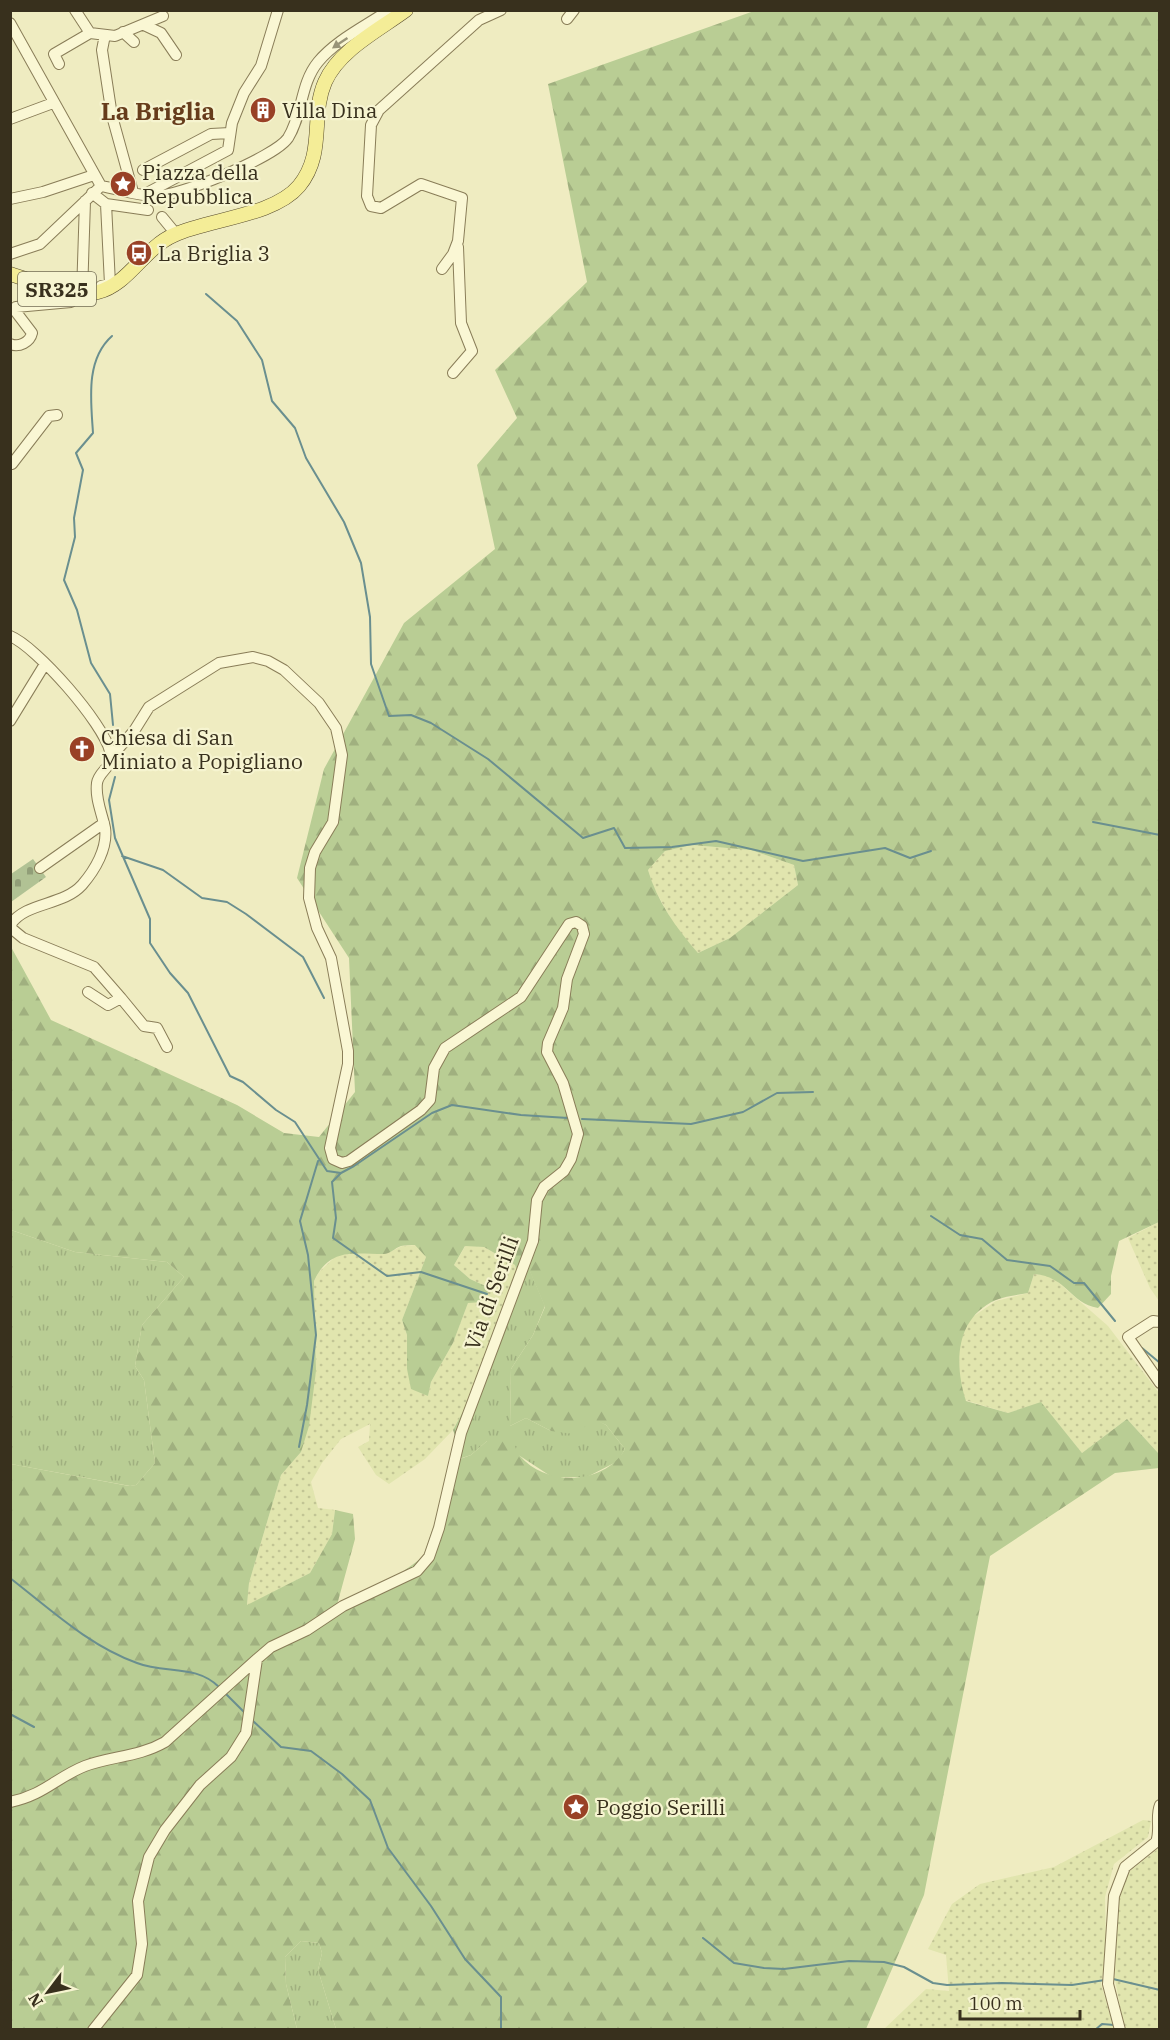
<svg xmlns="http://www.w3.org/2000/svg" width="1170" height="2040" font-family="'IBM Plex Serif',serif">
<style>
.farmland{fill:url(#farmland-dots)}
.grass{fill:url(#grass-tufts)}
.forest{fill:url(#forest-firs);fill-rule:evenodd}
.cemetery{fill:url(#cemetery-stones)}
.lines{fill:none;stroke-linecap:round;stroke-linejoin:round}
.stream{stroke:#6a8f8f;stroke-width:2}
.minor-casing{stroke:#897d58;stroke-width:12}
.major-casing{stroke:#564a2c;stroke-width:15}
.minor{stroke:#faf7d4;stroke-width:10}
.major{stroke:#f4ed97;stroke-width:14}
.oneway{fill:#999478}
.labels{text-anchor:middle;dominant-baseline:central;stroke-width:4.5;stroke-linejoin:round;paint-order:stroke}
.shield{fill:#f6f4d0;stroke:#716b53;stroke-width:1.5}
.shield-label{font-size:20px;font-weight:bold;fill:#38301d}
.poi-label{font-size:21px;fill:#38301d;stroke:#f6f4d0;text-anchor:start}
.street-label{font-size:21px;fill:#38301d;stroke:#f6f4d0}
.quarter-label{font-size:24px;font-weight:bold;fill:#663c1b;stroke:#f6f4d0}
</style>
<defs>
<pattern id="farmland-dots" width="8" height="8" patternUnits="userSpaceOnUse" patternTransform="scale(1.5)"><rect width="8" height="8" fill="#e1e5ae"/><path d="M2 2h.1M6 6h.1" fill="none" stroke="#c2c595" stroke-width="1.8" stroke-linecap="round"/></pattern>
<pattern id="grass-tufts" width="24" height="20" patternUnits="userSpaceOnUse" patternTransform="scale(1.5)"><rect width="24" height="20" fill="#b9cd94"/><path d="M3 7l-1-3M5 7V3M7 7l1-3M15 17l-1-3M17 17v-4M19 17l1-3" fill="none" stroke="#a0b07f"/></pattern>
<pattern id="forest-firs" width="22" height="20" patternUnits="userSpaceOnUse" patternTransform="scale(1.5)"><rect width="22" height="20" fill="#b9cd94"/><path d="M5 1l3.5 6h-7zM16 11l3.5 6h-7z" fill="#a0b07f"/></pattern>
<pattern id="cemetery-stones" width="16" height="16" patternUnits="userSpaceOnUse" patternTransform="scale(1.5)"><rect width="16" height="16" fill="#b1c294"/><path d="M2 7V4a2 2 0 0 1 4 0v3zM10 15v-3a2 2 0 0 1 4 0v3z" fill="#919e78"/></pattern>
</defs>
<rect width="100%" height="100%" fill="#efecc1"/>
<!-- farmland -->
<path class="farmland" d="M692,845L751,850L794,865L798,885L730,938L698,953L677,930L653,886L648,870L665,851Z
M1159,1222V1301L1150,1288L1128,1238Z
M416,1245L426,1257L402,1320L407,1335V1369L428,1396L431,1382L453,1343L468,1303L490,1288L470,1279L454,1265L466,1245L484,1247L515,1265L518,1274L467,1404L453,1430L425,1459L389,1484L376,1475L358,1447L369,1441L370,1424L341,1439L322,1463L311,1482L318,1508L335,1510L332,1534L310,1573L247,1606L249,1583L281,1475L301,1452L316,1371L314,1281L319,1272L337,1255L369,1252L386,1254L402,1246Z
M1034,1274L1051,1276L1108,1326L1159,1393V1454L1127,1419L1082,1453L1041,1403L1008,1413L965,1400L958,1376V1346L971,1318L996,1301L1028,1293Z
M1143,1820L1151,1821L1148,1837L1114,1864L1105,1897L1106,1952L1101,1984L1114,2029L883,2030L926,1989L949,1991L946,1955L928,1949L952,1904L980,1884L1054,1867Z
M1159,1848V2029H1124L1115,1979L1117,1916L1120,1887L1130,1871Z"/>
<!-- grass -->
<path class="grass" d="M11,1230L75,1252L167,1262L184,1277L142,1325L135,1366L144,1380L155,1463L136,1485L130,1486L11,1464Z
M528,1266L545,1306L533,1335L511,1369L510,1426L526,1418L551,1431L595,1419L606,1425L625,1449L618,1461L587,1477H552L520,1456L487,1441L471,1455L459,1459Z
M301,1941L319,1943L322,1953L318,1970L336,2029H297L286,1984L285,1957Z"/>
<!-- forest -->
<path class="forest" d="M754,11H1159V1222L1119,1241L1111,1276V1294L1098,1308C1069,1303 1068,1277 1034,1274L1028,1293C1018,1295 1006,1296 996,1300C955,1318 954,1364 966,1401L1008,1413L1041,1402L1082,1453L1127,1419L1159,1454V1468L1115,1473L990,1556L924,1895L866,2029H336L318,1970L322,1953L319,1943L301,1941L285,1957L286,1984L297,2029H11V1464L129,1486L136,1485L155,1463L144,1380L135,1366L142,1325L184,1277L167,1262L75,1252L11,1230L10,945L51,1020L237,1105L284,1133L319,1137L355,1092L349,958L297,878L324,769L404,623L495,549L477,465L517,418L495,370L587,282L548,84ZM692,845L751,850L794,865L798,885L730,938L698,953C676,928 657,901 648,870L665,851ZM415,1245L426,1257L402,1320L407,1335V1369L411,1389L428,1396L431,1382L453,1343L468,1303L483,1302L490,1288L470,1279L454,1265L465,1246L484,1247L515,1265L518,1274L467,1404L453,1430L457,1441L435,1522L423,1557L401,1573L337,1605L355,1539L353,1514L335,1510L332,1534L310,1573L247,1605L249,1583L281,1475L301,1452L309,1426L316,1371L314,1281C330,1247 353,1254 384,1254C390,1254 395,1248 401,1246C405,1245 411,1245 415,1245ZM528,1267L545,1307L533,1335L511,1369L510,1426L526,1418L551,1431L574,1434L595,1420L606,1425L625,1449C605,1485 546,1487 520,1456C516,1451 513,1441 511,1435L487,1441L471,1455L460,1459Z"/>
<!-- cemetery -->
<path class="cemetery" d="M33,859L46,877L11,902V874Z"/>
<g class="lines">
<!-- stream -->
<path class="stream" d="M206,294L237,321L262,360L272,401L295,428L306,458L344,522L361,563L370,617L371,664L389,716L411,715L431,723L488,759L583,838L614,828L625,848L672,847L716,841L803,861L885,848L910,858L931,851
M112,336C85,360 91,401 93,433L76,453L83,470L74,518L75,537L64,580L77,610L91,663L110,694L113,725
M115,777L109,800L115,838L150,919V943L170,973L188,993L230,1076L243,1082L276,1110L295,1122L327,1171L341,1173L354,1166L432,1113L452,1105L521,1115L568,1118
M1093,822L1160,835
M122,856L163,870L202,898L227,902L246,914L303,957L324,998
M582,1119L691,1124L743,1112L777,1093L813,1092
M341,1173L332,1182L336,1218L333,1238L387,1276L421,1272L487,1294
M931,1216L960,1235L982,1239L1007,1260L1050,1266L1074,1283H1084L1115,1321
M1142,1348L1160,1363
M299,1447L307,1405L316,1335L308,1255L300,1221L318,1161
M10,1578C50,1609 89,1646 137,1663C165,1674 196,1664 219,1687
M225,1693L244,1712
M10,1714L34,1727
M253,1721L281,1747L311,1751L342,1774L370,1800L388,1848L431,1906L465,1959L501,1997V2030
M703,1938L734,1963L764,1968L784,1969L849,1961L884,1962L904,1967L933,1983L947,1985L1002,1983L1072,1985L1105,1980
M1113,1979L1160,1990
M1095,2030L1102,2024L1114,2025"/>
<defs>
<path id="minor" d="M75,10L90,33L115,36L163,16
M567,19L574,10
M10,23L101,186C118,189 137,196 155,196C178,197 275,157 288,138C303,114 300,84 318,62C336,40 366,26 389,10
M144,25L161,33L176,55
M123,32L134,42
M105,35L102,50L112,116L133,192
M59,64L54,54L90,33
M10,119L53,103
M143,170L211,134L230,133
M92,193L106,204L110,284L101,286
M147,193L228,150L232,123L244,93L261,66L278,10
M10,199L43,192L94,175
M106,204L148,210
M162,217L176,234
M10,254L40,244L101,186
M442,269L453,254L458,241L462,198L421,184L381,208L371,206L367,196L371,125L379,110L479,20L501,10
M82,294L85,201
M10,344C19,348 30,342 32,333L16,312V307L71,302V292
M453,373L472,351L461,323L458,247
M12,464L49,416L57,415
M10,636C37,647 103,723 110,751C115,767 99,770 97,783C95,799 102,813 105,828C108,848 95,870 82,885C63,906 26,902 11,924L12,929L23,938L94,967L121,998L108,1005L88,992
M10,721L45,664
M40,868L104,823
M121,998L144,1026L157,1028L167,1047
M1160,1322L1153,1321L1128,1337L1160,1383
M10,1802C44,1795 57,1777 85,1766C112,1756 139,1757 165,1742L257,1659
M93,2030L137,1975L142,1944L138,1901L149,1857L165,1830L200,1785L231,1757L246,1733L257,1659L271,1647L307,1630L343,1606L417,1571L429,1557L439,1528L461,1433L533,1241L537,1200L544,1187L564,1171L571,1159L578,1134L563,1083L547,1052L548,1043L563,1008L567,979L584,934L582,926L576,922L569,924L521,997L445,1048L434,1068L430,1100L421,1110L349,1161L342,1163L333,1159L330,1148L348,1064V1051L331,958L317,928L309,898L310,868L315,852L333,822L342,755L336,728L319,703L284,670L268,661L253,657L219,663L149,707L134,731L117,750L111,753
M1120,2030L1108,1984L1114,1896L1125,1867L1156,1842C1161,1830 1155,1817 1160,1805"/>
<path id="major" d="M10,274C37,282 70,299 98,292C129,284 144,248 174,235C209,219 274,216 299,186C326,153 310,116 325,82C339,50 379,30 406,10"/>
</defs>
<!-- minor casing -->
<use href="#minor" class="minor-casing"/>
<!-- major casing -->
<use href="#major" class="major-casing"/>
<!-- minor -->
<use href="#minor" class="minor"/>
<!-- major -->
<use href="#major" class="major"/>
</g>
<!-- one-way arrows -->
<defs><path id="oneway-solid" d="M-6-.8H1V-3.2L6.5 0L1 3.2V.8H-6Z" transform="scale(1.5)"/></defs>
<use class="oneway" href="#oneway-solid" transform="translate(340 43) rotate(146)"/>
<!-- icons -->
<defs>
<symbol id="building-disc" viewBox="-11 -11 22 22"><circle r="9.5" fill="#994126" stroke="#f6f4d0"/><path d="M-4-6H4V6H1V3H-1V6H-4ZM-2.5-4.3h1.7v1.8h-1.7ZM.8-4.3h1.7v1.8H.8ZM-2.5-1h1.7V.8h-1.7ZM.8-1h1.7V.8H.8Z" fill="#fff"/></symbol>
<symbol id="sight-disc" viewBox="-11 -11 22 22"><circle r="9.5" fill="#994126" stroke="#f6f4d0"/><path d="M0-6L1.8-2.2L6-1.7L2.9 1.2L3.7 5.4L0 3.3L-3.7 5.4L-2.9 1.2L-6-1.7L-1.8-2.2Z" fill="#fff"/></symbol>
<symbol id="bus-disc" viewBox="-11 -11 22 22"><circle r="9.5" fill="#994126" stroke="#f6f4d0"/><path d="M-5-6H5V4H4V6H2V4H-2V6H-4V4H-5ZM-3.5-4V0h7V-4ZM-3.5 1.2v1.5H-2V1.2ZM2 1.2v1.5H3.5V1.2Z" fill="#fff"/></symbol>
<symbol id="church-disc" viewBox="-11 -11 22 22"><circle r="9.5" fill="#994126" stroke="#f6f4d0"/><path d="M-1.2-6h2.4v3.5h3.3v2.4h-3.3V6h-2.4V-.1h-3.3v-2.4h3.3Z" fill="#fff"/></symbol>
</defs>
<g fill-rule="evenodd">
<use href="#building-disc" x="248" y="95" width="30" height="30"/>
<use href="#sight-disc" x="108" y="169" width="30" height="30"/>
<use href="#bus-disc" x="124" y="238" width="30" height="30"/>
<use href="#church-disc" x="67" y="734" width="30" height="30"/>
<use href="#sight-disc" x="561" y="1792" width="30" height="30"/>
</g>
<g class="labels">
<!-- shield labels -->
<rect class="shield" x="18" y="272" width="78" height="34" rx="4.5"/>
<g class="shield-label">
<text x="57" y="289">SR325</text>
</g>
<!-- poi labels -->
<g class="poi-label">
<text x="282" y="110">Villa Dina</text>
<text x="142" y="172">Piazza della<tspan x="142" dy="24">Repubblica</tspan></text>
<text x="158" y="253">La Briglia 3</text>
<text x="101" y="737">Chiesa di San<tspan x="101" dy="24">Miniato a Popigliano</tspan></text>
<text x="596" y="1807">Poggio Serilli</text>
</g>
<!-- street labels -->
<g class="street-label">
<text transform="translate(491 1293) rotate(-70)">Via di Serilli</text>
</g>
<!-- quarter labels -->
<g class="quarter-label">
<text x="158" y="111">La Briglia</text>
</g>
</g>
<!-- border -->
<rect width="1170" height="2040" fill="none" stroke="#38301d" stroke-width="24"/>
<!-- north arrow -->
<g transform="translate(48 1992) rotate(238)" stroke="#f6f4d0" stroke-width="4.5" paint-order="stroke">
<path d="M0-4.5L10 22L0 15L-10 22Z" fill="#38301d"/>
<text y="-9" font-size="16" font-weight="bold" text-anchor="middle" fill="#38301d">N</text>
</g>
<!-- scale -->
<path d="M960 2010v9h120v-9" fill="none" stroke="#38301d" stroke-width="3"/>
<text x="969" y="2010" font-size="18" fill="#38301d" stroke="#f6f4d0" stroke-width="4.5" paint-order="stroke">100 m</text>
</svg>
